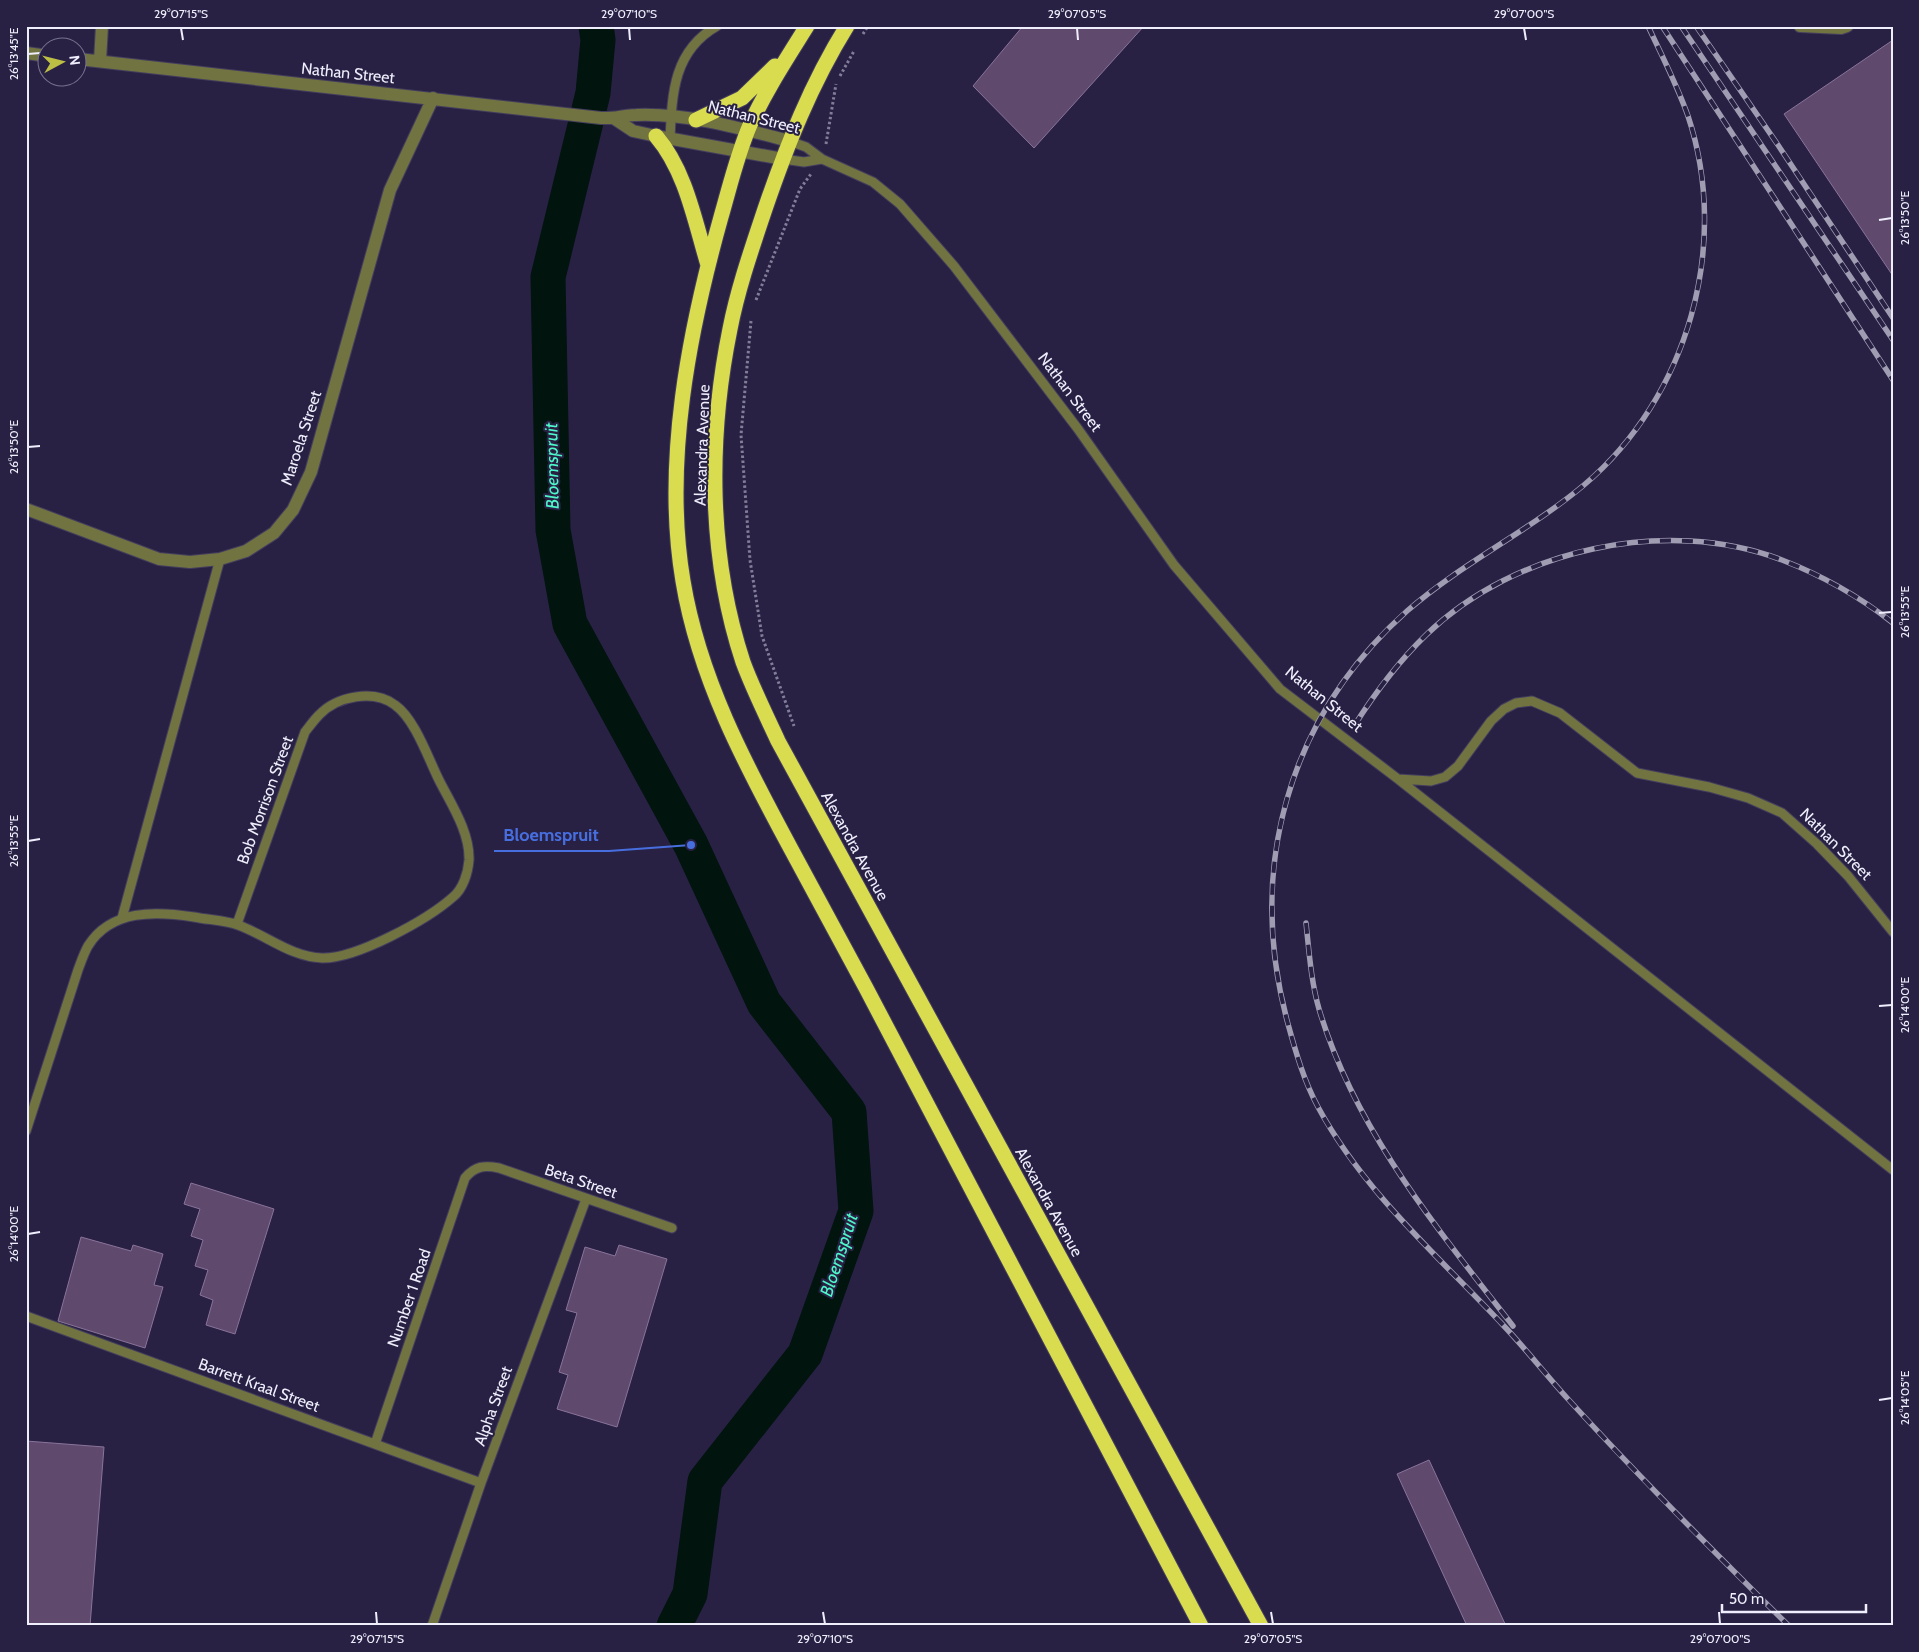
<svg xmlns="http://www.w3.org/2000/svg" width="1919" height="1652" font-family="Cabin,sans-serif">
<style>
.lines{fill:none;stroke-linecap:round;stroke-linejoin:round}
.river{stroke:#01140e;stroke-width:35}
.building{fill:#5f4a6e;stroke:#8a739a}
.lane-casing{stroke:#443e5e;stroke-width:11}
.street-casing{stroke:#443e5e;stroke-width:14}
.highway-casing{stroke:#443e5e;stroke-width:17}
.path{stroke:#837e98;stroke-width:3;stroke-dasharray:2.5 2.5;stroke-linecap:butt}
.lane{stroke:#717340;stroke-width:9}
.street{stroke:#717340;stroke-width:12}
.highway{stroke:#d8dc4e;stroke-width:15}
.rail-casing{stroke:#a09db3;stroke-width:5.5}
.rail{stroke:#282144;stroke-width:4;stroke-dasharray:11;stroke-linecap:butt}
.ticks{fill:none;stroke:#efeefc;stroke-width:2}
.labels{text-anchor:middle;dominant-baseline:central;stroke-width:4;stroke-linejoin:round;paint-order:stroke}
.street-label{font-size:16px;fill:#efeefc;stroke:#282144}
.water-label{font-size:18px;font-style:italic;fill:#4df7c9;stroke:#282144}
.leader{fill:none;stroke:#476edf;stroke-width:2}
.callout-dot{fill:#476edf;stroke:#282144;stroke-width:2}
.callout-label{font-size:18px;text-anchor:middle;font-weight:bold;fill:#476edf;stroke:#282144;stroke-width:4;stroke-linejoin:round;paint-order:stroke}
.neatline{fill:none;stroke:#efeefc;stroke-width:2}
.ticks-label{font-size:12px;text-anchor:middle;fill:#efeefc}
</style>
<rect width="100%" height="100%" fill="#282144"/>
<g class="lines">
<!-- river -->
<path class="river" d="M596,26L598,40L593,93L548,277L553,530L570,624L691,845L764,1003L849,1112L856,1211L805,1354L705,1481L690,1594L674,1626"/>
</g>
<!-- building -->
<path class="building" d="M1023,26H1144L1034,148L973,86Z
M1893,40V276L1784,114Z
M191,1183L274,1209L235,1334L206,1325L213,1300L200,1295L208,1270L195,1266L203,1240L191,1236L200,1209L184,1204Z
M81,1237L131,1251L133,1245L163,1254L154,1285L163,1287L145,1348L58,1321Z
M619,1245L667,1259L617,1427L557,1409L568,1375L559,1372L577,1313L566,1310L585,1247L615,1256Z
M26,1441L104,1447L90,1626H26Z
M1429,1460L1506,1626H1467L1397,1474Z"/>
<g class="lines">
<defs>
<path id="lane" d="M670,140C672,94 673,51 717,26
M789,141L806,147L822,159L873,182L900,204L954,266L1078,429L1174,565L1280,689L1398,779L1431,781L1445,777L1458,766L1491,721L1504,709L1516,703L1532,701L1560,713L1637,773L1709,787L1748,798L1782,813L1817,844L1848,876L1893,932
M783,159L804,162L822,159
M1398,779L1893,1170
M122,918L220,559
M26,1131L78,970C81,962 84,953 88,946C111,909 156,911 194,917C208,920 225,920 238,925C266,935 291,957 322,958C356,959 427,920 453,897C463,889 468,873 469,860C470,832 451,804 439,780C428,758 415,719 395,705C374,689 337,696 319,715C314,720 309,727 305,732L237,924
M26,1316L481,1483
M375,1444L465,1178C475,1166 484,1165 499,1168L672,1228
M432,1626L481,1483L586,1199"/>
<path id="street" d="M1800,26L1841,28L1847,26
M26,53L48,56
M78,59L601,118C614,119 624,115 636,115C687,113 740,128 789,141
M100,61L102,26
M615,119L633,131L656,136L783,159
M26,509L159,559L190,562L220,559L246,551L274,533L293,510L311,472L390,190L433,98"/>
<path id="highway" d="M807,26C787,58 766,90 750,125C737,155 730,186 721,217C689,331 663,463 683,581C699,678 745,764 791,849C816,895 841,942 866,988C978,1201 1089,1413 1201,1626
M847,26C811,84 787,145 765,209C752,248 738,288 730,329C708,437 708,556 743,662C753,689 766,715 778,741L1261,1626
M696,120L742,98L775,66
M656,136C686,171 695,222 708,265"/>
</defs>
<!-- lane casing -->
<use href="#lane" class="lane-casing"/>
<!-- street casing -->
<use href="#street" class="street-casing"/>
<!-- highway casing -->
<use href="#highway" class="highway-casing"/>
<!-- path -->
<path class="path" d="M863,34L868,26
M840,76L854,51
M826,144L836,84
M756,300L800,189L811,174
M751,321L741,435L750,560L762,636L794,726"/>
<!-- lane -->
<use href="#lane" class="lane"/>
<!-- street -->
<use href="#street" class="street"/>
<!-- highway -->
<use href="#highway" class="highway"/>
<defs>
<path id="rail" d="M1648,26C1662,56 1677,85 1688,116C1731,245 1688,397 1584,485C1529,531 1462,563 1407,611C1287,718 1246,870 1288,1024C1296,1053 1304,1081 1318,1107C1364,1192 1438,1256 1503,1325C1526,1349 1546,1375 1568,1399C1639,1477 1714,1552 1789,1626
M1662,26L1893,380
M1681,26L1893,340
M1696,26L1778,145L1893,318
M1354,726C1375,693 1398,662 1426,635C1515,549 1666,516 1782,560C1821,575 1860,597 1893,623
M1306,923C1309,951 1311,981 1319,1009C1355,1130 1437,1228 1513,1326"/>
</defs>
<!-- rail casing -->
<use href="#rail" class="rail-casing"/>
<!-- rail -->
<use href="#rail" class="rail"/>
</g>
<!-- ticks -->
<path class="ticks" d="M181,28L183,40M629,28L630,40M1077,28L1078,40M1524,28L1526,40M28,54L40,53M1879,220L1892,218M28,447L40,446M1879,613L1892,612M28,841L40,839M1879,1006L1892,1005M28,1234L40,1232M1879,1400L1892,1398M376,1612L377,1624M823,1612L825,1624M1271,1612L1273,1624M1719,1612L1720,1624"/>
<g class="labels">
<!-- street labels -->
<g class="street-label">
<text transform="translate(348 73) rotate(6)">Nathan Street</text>
<text transform="translate(754 117) rotate(14)">Nathan Street</text>
<text transform="translate(1070 392) rotate(53)">Nathan Street</text>
<text transform="translate(301 438) rotate(-72)">Maroela Street</text>
<text transform="translate(702 445) rotate(-88)">Alexandra Avenue</text>
<text transform="translate(1324 699) rotate(39)">Nathan Street</text>
<text transform="translate(265 800) rotate(-70)">Bob Morrison Street</text>
<text transform="translate(1836 844) rotate(45)">Nathan Street</text>
<text transform="translate(855 846) rotate(61)">Alexandra Avenue</text>
<text transform="translate(581 1181) rotate(19)">Beta Street</text>
<text transform="translate(1049 1202) rotate(61)">Alexandra Avenue</text>
<text transform="translate(409 1298) rotate(-71)">Number 1 Road</text>
<text transform="translate(259 1385) rotate(20)">Barrett Kraal Street</text>
<text transform="translate(493 1406) rotate(-70)">Alpha Street</text>
</g>
<!-- water labels -->
<g class="water-label">
<text transform="translate(552 466) rotate(-91)">Bloemspruit</text>
<text transform="translate(839 1255) rotate(-72)">Bloemspruit</text>
</g>
</g>
<!-- callouts -->
<path class="leader" d="M691 845L609 851H494"/>
<circle class="callout-dot" cx="691" cy="845" r="5"/>
<g class="callout-label">
<text x="551" y="841">Bloemspruit</text>
</g>
<!-- border -->
<rect width="1919" height="1652" fill="none" stroke="#282144" stroke-width="55"/>
<!-- north arrow -->
<g transform="translate(62 62) rotate(83)"><circle r="24" fill="#282144" stroke="#78738e"/>
<path d="M0-4L9 19L0 12L-9 19Z" fill="#bcbf44"/>
<text y="-8" font-size="14" font-weight="bold" text-anchor="middle" fill="#efeefc">N</text>
</g>
<!-- scale -->
<path d="M1722 1604v8h144v-8" fill="none" stroke="#efeefc" stroke-width="2.5"/>
<text x="1729" y="1604" font-size="15" fill="#efeefc" stroke="#282144" stroke-width="4" paint-order="stroke">50 m</text>
<rect x="28" y="28" width="1864" height="1596" class="neatline"/>
<g class="ticks-label">
<text x="181" y="18">29°07'15"S</text>
<text x="629" y="18">29°07'10"S</text>
<text x="1077" y="18">29°07'05"S</text>
<text x="1524" y="18">29°07'00"S</text>
<text transform="translate(14 54) rotate(-90)" y="4">26°13'45"E</text>
<text transform="translate(1905 218) rotate(-90)" y="4">26°13'50"E</text>
<text transform="translate(14 447) rotate(-90)" y="4">26°13'50"E</text>
<text transform="translate(1905 612) rotate(-90)" y="4">26°13'55"E</text>
<text transform="translate(14 841) rotate(-90)" y="4">26°13'55"E</text>
<text transform="translate(1905 1005) rotate(-90)" y="4">26°14'00"E</text>
<text transform="translate(14 1234) rotate(-90)" y="4">26°14'00"E</text>
<text transform="translate(1905 1398) rotate(-90)" y="4">26°14'05"E</text>
<text x="377" y="1643">29°07'15"S</text>
<text x="825" y="1643">29°07'10"S</text>
<text x="1273" y="1643">29°07'05"S</text>
<text x="1720" y="1643">29°07'00"S</text>
</g>
</svg>
